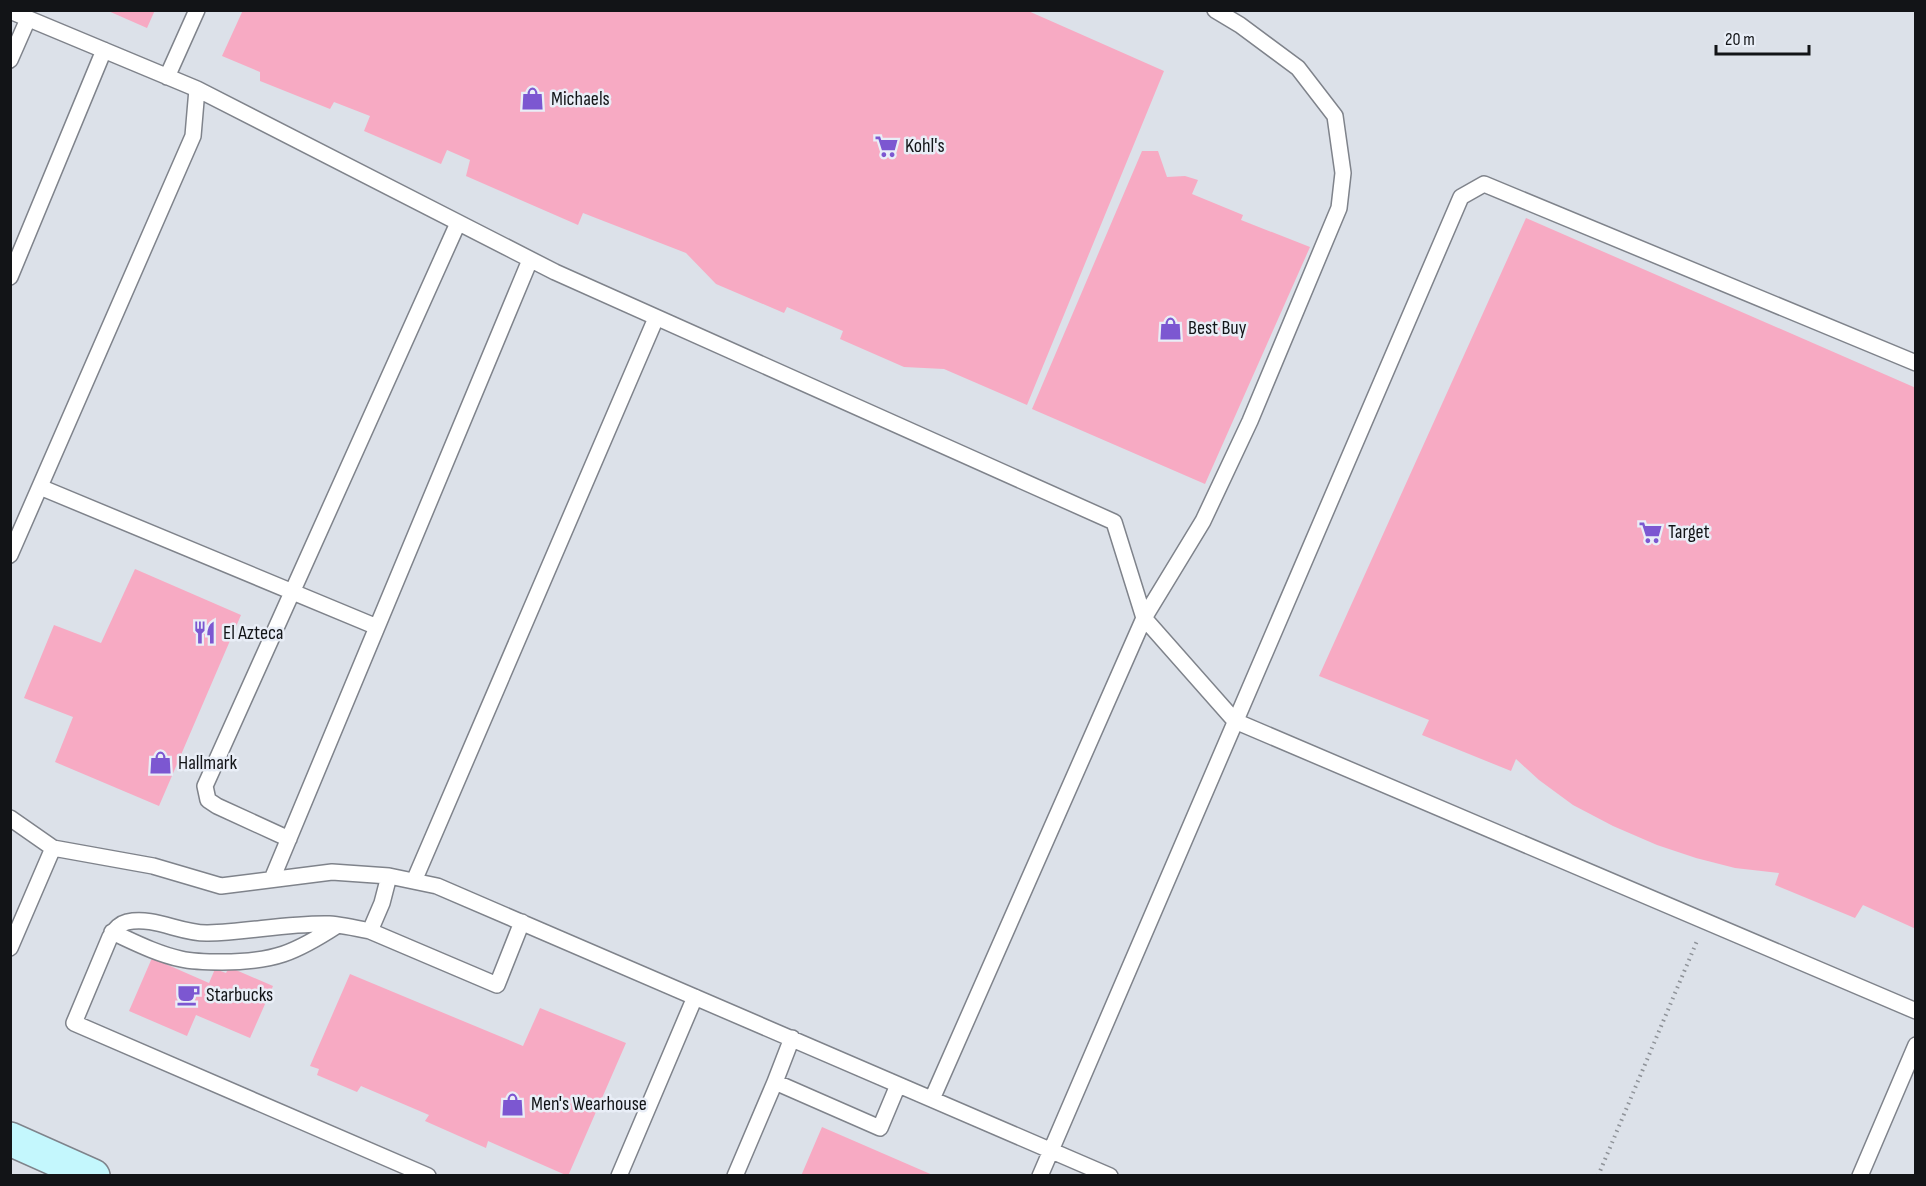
<svg xmlns="http://www.w3.org/2000/svg" width="1926" height="1186" font-family="'Sofia Sans Condensed',sans-serif">
<style>
.building{fill:#f7aac3}
.lines{fill:none;stroke-linecap:round;stroke-linejoin:round}
.service-casing{stroke:#7f838b;stroke-width:18}
.secondary-casing{stroke:#7f838b;stroke-width:36}
.path{stroke:#8e9298;stroke-width:4;stroke-dasharray:1.5 4.5;stroke-linecap:butt}
.service{stroke:#fff;stroke-width:15}
.secondary{stroke:#c4f7fd;stroke-width:33}
.labels{text-anchor:middle;dominant-baseline:central;stroke-width:5;stroke-linejoin:round;paint-order:stroke}
.poi-label{font-size:20px;fill:#121417;stroke:#e9eef7;text-anchor:start}
</style>
<rect width="100%" height="100%" fill="#dce1e9"/>
<!-- building -->
<path class="building" d="M106,10H155L147,28Z
M243,10H1026L1164,71L1027,405L944,369L904,367L840,339L843,331L787,307L784,313L716,284L686,253L583,213L578,225L466,176L470,160L447,150L441,164L364,131L370,116L334,102L330,109L260,81V72L222,56Z
M1142,151H1158L1167,177L1185,176L1198,180L1192,194L1243,215L1241,220L1310,247L1205,484L1032,409Z
M1526,218L1916,388V929L1863,905L1855,918L1775,885L1779,873L1735,868L1696,858L1657,845L1613,826L1573,805L1539,780L1516,759L1511,771L1422,735L1429,720L1319,676Z
M135,569L241,615L159,806L55,762L73,717L24,698L54,625L101,643Z
M152,958L209,983L215,969L226,973L229,967L273,986L250,1038L196,1015L187,1036L129,1011Z
M350,974L523,1046L540,1008L626,1043L568,1176L488,1141L486,1148L425,1121L429,1115L361,1086L357,1092L317,1075L319,1069L310,1066Z
M822,1127L935,1176H801Z"/>
<g class="lines">
<defs>
<path id="service" d="M10,11L197,89L193,136L10,555
M10,60L28,19
M167,77L197,10
M197,89L555,272L1114,522L1144,618L1235,721L1916,1011
M10,277L104,50
M40,487L377,627
M10,818L53,848
M289,839L217,806L208,800L205,786L458,223
M389,876L382,903L370,931C356,928 342,925 329,924C288,923 249,932 208,933C181,934 155,916 127,922C119,924 114,930 110,937L74,1023L428,1176
M272,879L530,260
M414,881L656,318
M370,931L497,985L522,922
M112,932C134,942 157,954 181,959C194,962 208,962 222,962C274,962 295,953 338,925
M10,948L53,848L153,866L221,886L332,872L389,876L437,886L1110,1176
M792,1038L775,1082L880,1128L898,1085
M932,1099L1144,618L1203,521L1250,421L1339,208L1343,173L1335,116L1298,68L1240,25L1215,10
M619,1176L695,997
M735,1176L775,1082
M1040,1176L1461,197L1484,184L1916,363
M1860,1176L1916,1045"/>
<path id="secondary" d="M10,1139L93,1176"/>
</defs>
<!-- service casing -->
<use href="#service" class="service-casing"/>
<!-- secondary casing -->
<use href="#secondary" class="secondary-casing"/>
<!-- path -->
<path class="path" d="M1598,1176L1697,941"/>
<!-- service -->
<use href="#service" class="service"/>
<!-- secondary -->
<use href="#secondary" class="secondary"/>
</g>
<!-- icons -->
<defs>
<symbol id="shop-bare" viewBox="-9 -9 18 18"><path d="M-5-2.5h2.3a2.7 3.5 0 0 1 5.4 0H5L5.5 6h-11ZM-1.5-2.5h3a1.5 2.3 0 0 0-3 0Z" fill="#7c57d1" stroke="#e9eef7" stroke-width="2.5" paint-order="stroke"/></symbol>
<symbol id="supermarket-bare" viewBox="-9 -9 18 18"><path d="M-6-5.5h2.5l.6 2H6L4.5 2H-2.5L-4.4-4H-6ZM-1.5 3.2a1.3 1.3 0 1 0 .1 0ZM3 3.2a1.3 1.3 0 1 0 .1 0Z" fill="#7c57d1" stroke="#e9eef7" stroke-width="2.5" paint-order="stroke"/></symbol>
<symbol id="restaurant-bare" viewBox="-9 -9 18 18"><path d="M-5-6h1v4h1v-4h1v4h1v-4h1v5L-1.5 .5V6h-2V.5L-5-1ZM5-6V6H3V1.5H1.5Q1.5-4 5-6Z" fill="#7c57d1" stroke="#e9eef7" stroke-width="2.5" paint-order="stroke"/></symbol>
<symbol id="cafe-bare" viewBox="-9 -9 18 18"><path d="M-5.5-4.5H6V0H3Q3 3.5 0 3.5H-2.5Q-5.5 3.5-5.5 0ZM3-3.2v2h1.7v-2ZM-6 4.5H4V6H-6Z" fill="#7c57d1" stroke="#e9eef7" stroke-width="2.5" paint-order="stroke"/></symbol>
</defs>
<g fill-rule="evenodd">
<use href="#shop-bare" x="516" y="82" width="33" height="33"/>
<use href="#supermarket-bare" x="870" y="130" width="33" height="33"/>
<use href="#shop-bare" x="1154" y="312" width="33" height="33"/>
<use href="#supermarket-bare" x="1634" y="516" width="33" height="33"/>
<use href="#restaurant-bare" x="188" y="616" width="33" height="33"/>
<use href="#shop-bare" x="144" y="746" width="33" height="33"/>
<use href="#cafe-bare" x="172" y="978" width="33" height="33"/>
<use href="#shop-bare" x="496" y="1088" width="33" height="33"/>
</g>
<g class="labels">
<!-- poi labels -->
<g class="poi-label">
<text x="551" y="99">Michaels</text>
<text x="905" y="146">Kohl's</text>
<text x="1188" y="328">Best Buy</text>
<text x="1668" y="532">Target</text>
<text x="223" y="633">El Azteca</text>
<text x="178" y="763">Hallmark</text>
<text x="206" y="995">Starbucks</text>
<text x="531" y="1104">Men's Wearhouse</text>
</g>
</g>
<!-- border -->
<rect width="1926" height="1186" fill="none" stroke="#121417" stroke-width="24"/>
<!-- scale -->
<path d="M1716 45v9h93v-9" fill="none" stroke="#121417" stroke-width="3"/>
<text x="1725" y="45" font-size="18" fill="#121417" stroke="#e9eef7" stroke-width="4.5" paint-order="stroke">20 m</text>
</svg>
